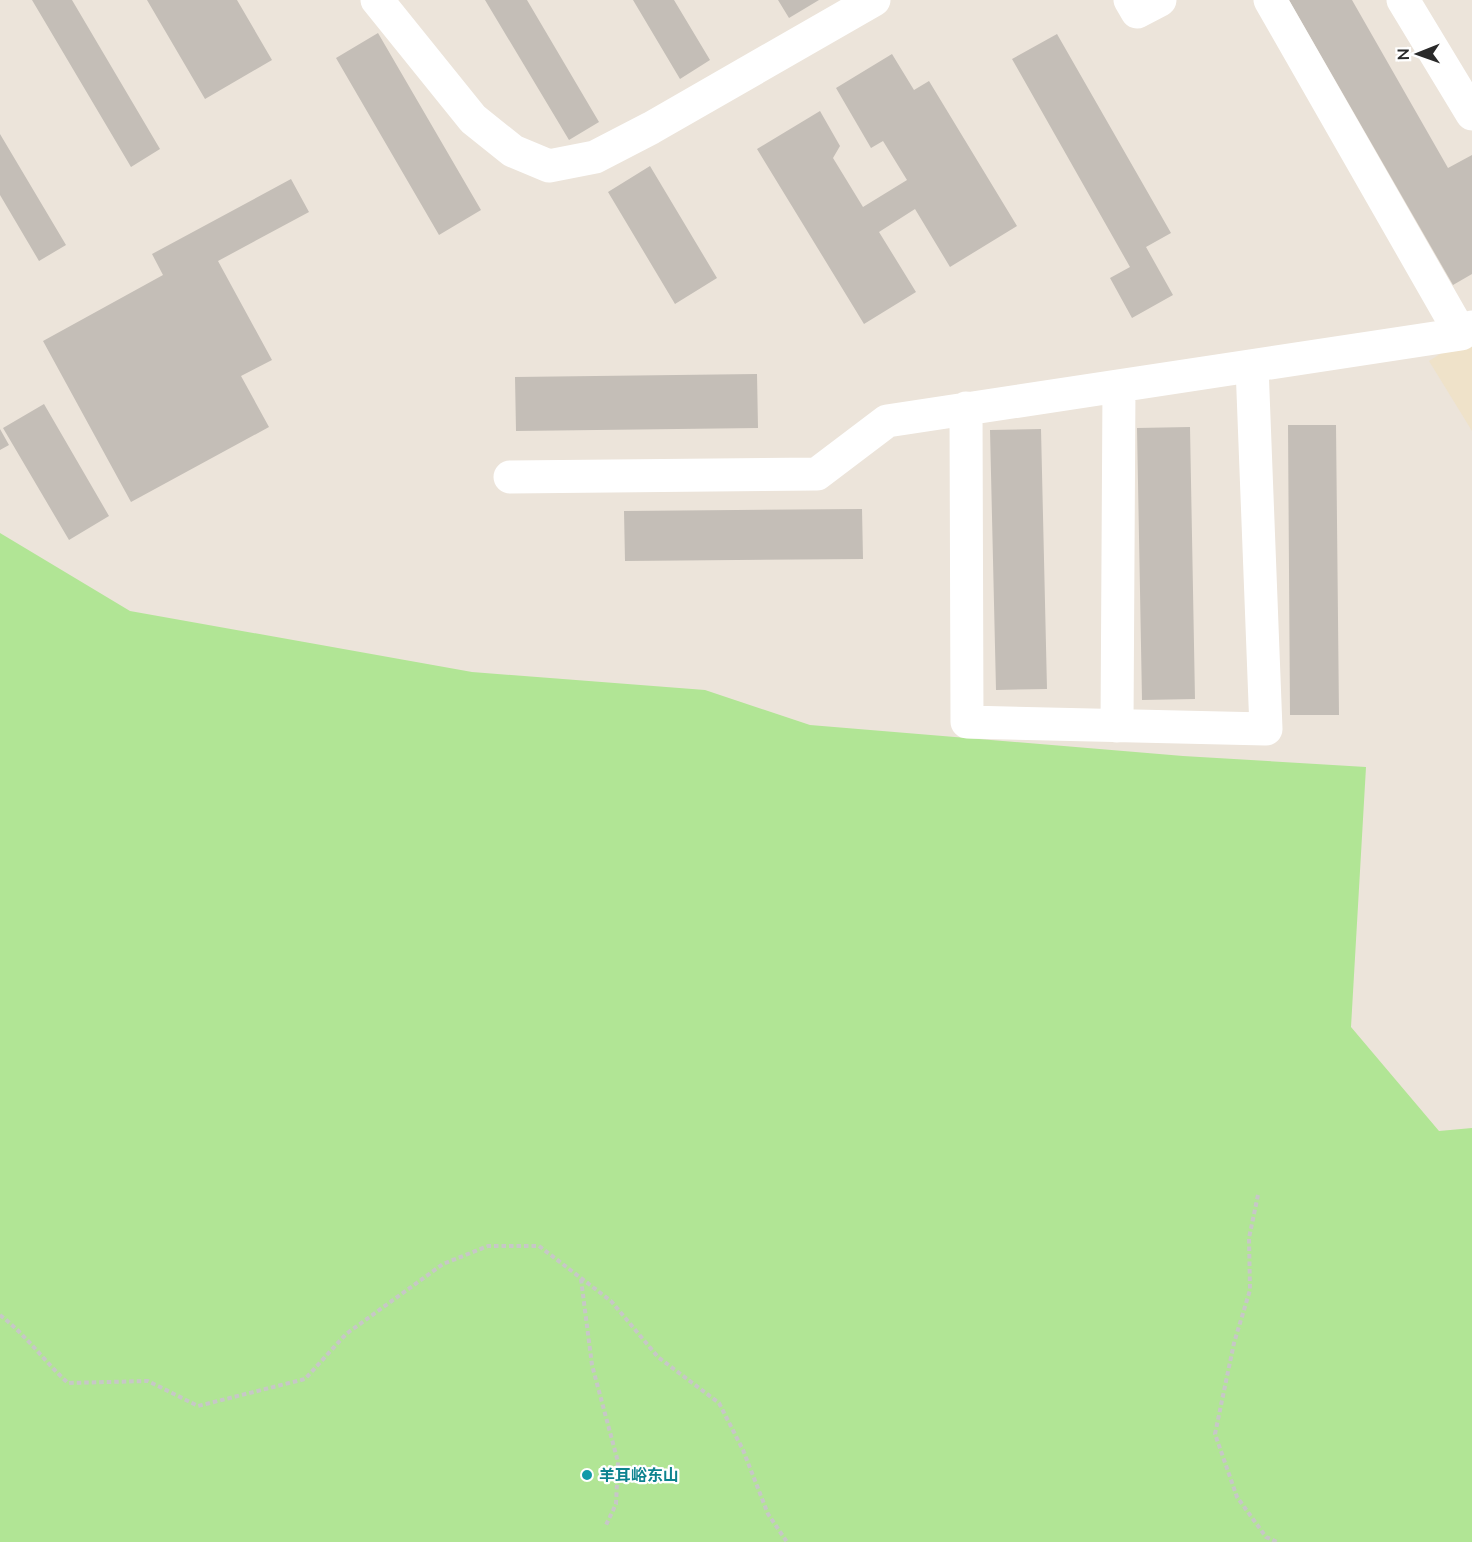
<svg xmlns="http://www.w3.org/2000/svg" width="1472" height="1542" font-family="Mulish,'Noto Sans SC',sans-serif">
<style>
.education{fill:#efe2c9}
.green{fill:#b1e595}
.building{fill:#c4beb7}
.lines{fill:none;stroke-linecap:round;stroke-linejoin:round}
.path{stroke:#c7c7c7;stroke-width:4;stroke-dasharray:4.5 3;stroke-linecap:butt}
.minor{stroke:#fff;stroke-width:33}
.culture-dot{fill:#0f9aa8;stroke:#fff;stroke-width:2}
.labels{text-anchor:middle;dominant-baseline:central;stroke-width:4.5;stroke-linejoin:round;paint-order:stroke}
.culture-label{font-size:16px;font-weight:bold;fill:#0d838f;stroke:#fff;text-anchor:start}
</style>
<rect width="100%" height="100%" fill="#ece4da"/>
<!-- education -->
<path class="education" d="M1472,334V431L1429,361Z"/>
<!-- green -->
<path class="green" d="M0,533L130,611L472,672L705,690L810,725L1183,756L1366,767L1351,1027L1439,1131L1472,1128V1542H0Z"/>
<!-- building -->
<path class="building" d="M32,0H72L160,149L131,167Z
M147,0H237L272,60L205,99Z
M485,0H527L599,122L569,140Z
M633,0H674L710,60L680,79Z
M778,0H819L789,18Z
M1289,0H1352L1448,168L1472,155V274L1453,285Z
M378,33L481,210L439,235L336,58Z
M1057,34L1171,233L1146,247L1173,295L1132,318L1110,278L1130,267L1012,59Z
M892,54L914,90L929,81L1017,226L950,267L915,209L879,232L916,292L864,324L757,149L820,111L840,146L833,158L863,207L907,180L883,141L871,148L836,88Z
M0,134L66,245L39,261L0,195Z
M650,166L717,278L675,304L608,192Z
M291,179L309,212L218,261L272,360L241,376L269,427L131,502L43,341L163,275L152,254Z
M757,374L758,428L516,431L515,377Z
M44,404L109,516L69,540L3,428Z
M1288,425H1336L1339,715H1290Z
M1190,427L1195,699L1142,700L1137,428Z
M0,429L9,445L0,450Z
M1041,429L1047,689L996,690L990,430Z
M862,509L863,559L625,561L624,511Z"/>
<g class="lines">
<!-- path -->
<path class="path" d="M1258,1195L1249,1238L1250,1290L1234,1343L1215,1434L1237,1497L1266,1537L1277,1542
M581,1279L592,1365L618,1462L616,1504L606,1525
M0,1315C26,1335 44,1361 68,1383L148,1381L198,1406L305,1379L346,1334L443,1264L488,1246H539L611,1301L658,1357L719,1403L743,1450L768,1514L787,1542"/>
<!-- minor -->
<path class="minor" d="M377,0L473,119L513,151L549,166L595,157L651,128L874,0
M1130,0L1137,12L1160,0
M1270,0L1461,334
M1403,0L1472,114
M966,408L967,722L1266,729L1252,366
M510,477L817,474L887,421L1461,334L1472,327
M1117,726L1119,386"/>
</g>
<!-- markers -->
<circle class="culture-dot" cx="587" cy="1475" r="6"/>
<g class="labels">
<!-- culture labels -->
<g class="culture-label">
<text x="599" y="1475">羊耳峪东山</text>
</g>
</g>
<!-- north arrow -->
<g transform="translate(1418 54) rotate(269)" stroke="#ffffff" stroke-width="4.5" paint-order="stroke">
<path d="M0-4.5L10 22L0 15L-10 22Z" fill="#292929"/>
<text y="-9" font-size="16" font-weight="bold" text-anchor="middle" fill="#292929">N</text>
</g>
</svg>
